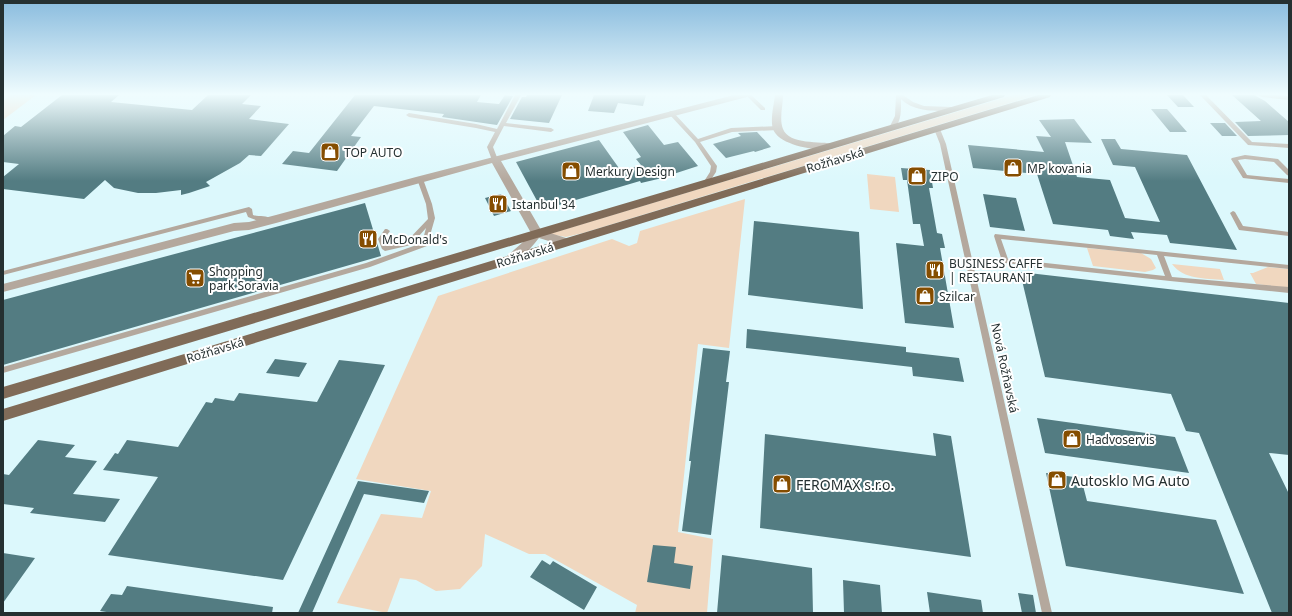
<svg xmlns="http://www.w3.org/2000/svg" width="1292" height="616" font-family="'Noto Sans',sans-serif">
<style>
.green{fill:#f0d7bf}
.building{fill:#537c82}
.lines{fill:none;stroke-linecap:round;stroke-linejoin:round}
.lane{fill:#b4a89d;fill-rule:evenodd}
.street{fill:#b4a89d;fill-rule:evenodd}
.primary{fill:#806b58;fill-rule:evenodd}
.labels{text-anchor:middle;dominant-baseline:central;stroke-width:4;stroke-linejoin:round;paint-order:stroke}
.poi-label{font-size:12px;fill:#253031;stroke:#fff;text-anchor:start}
.street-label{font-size:12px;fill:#253031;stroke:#fff}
.near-poi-label{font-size:14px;fill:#253031;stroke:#fff;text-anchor:start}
</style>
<rect width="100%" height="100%" fill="#dcf8fc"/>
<!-- green -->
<path class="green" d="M11,95H36L3,120V101Z
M1013,95H1036L583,233L566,237L549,234Z
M867,174L895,177L899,212L870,209Z
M745,199L729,348L698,344L678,532L713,539L707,613H635L637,605L545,554H529L485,534L482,566L460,589L436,591L416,580L400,578L387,613L337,603L381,514L422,518L431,491L356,479L438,296L612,239L629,246L637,243L640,231Z
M1087,248L1141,253L1151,259L1156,268L1153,270L1145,272L1093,266Z
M1172,264L1220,269L1224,280C1205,278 1184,280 1172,264Z
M1268,267L1289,269V288L1256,284L1250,273H1253Z"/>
<!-- building -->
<path class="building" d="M62,95H119L111,102L192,110L208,95H251L242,104L261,106L249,119L289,124L261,156L249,155L240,163L206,182L210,186L189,193L181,195V190L156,193H138L114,188L105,180L84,199L3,189V177L19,164L3,162V136L15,126L21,127Z
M355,95H481L477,102L499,104L505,95L513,96L497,125L442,117L444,114L374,106L351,136L361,137L337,171L282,164L293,151L309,153Z
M527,95H562L549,123L510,119L522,97H526Z
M594,95H646L643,106L618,103L614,113L588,111Z
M1167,95H1183L1194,107H1178Z
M1232,95H1254L1265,101L1289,122V135L1248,136L1235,122L1261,121Z
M1151,109H1167L1187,132H1170Z
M1074,119L1092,143L1065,142L1077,177L1110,180L1125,218L1160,222L1135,167L1113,165L1101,139H1115L1121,149L1187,155L1237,250L1170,243L1167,235L1131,232L1134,239L1110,236L1108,230L1053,224L1037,174L973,168L968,145L1044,152L1036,136L1051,137L1039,120Z
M1210,123H1225L1237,136H1222Z
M648,125L664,145L678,142L698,166L658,179L641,183L640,181L542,210L516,162L599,140L621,171L641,165L636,159L641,157L623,132Z
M757,132L771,147L755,152L754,151L726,158L713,144L741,136L738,133Z
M901,168L930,170L933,188H929L937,233L942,234L945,248H940L954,328L905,323L896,243L924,246L920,224H913L907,180H903Z
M501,194L511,211L494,216L485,198Z
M983,194L1016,198L1025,231L990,227Z
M365,203L381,256L3,365V300Z
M754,221L859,232L863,309L748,295Z
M1020,272L1289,303V455L1269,453L1289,494V613H1272L1199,433L1186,431L1171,394L1045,377Z
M747,329L906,347V352L959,358L964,382L913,376L912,367L746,348Z
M703,348L730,351L726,382H729L711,535L682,531L691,461H689Z
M275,359L307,363L299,377L266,373Z
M339,360L385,365L283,580L108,555L158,477L103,470L115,453L118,454L127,440L178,447L206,402L212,403L215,398L234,401L239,393L317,402Z
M1037,418L1175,437L1189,473L1045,453Z
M933,433L951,436L971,557L760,528L765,434L936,456Z
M38,440L75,445L65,457L97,461L73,494L120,499L105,522L30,513L34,508L3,504V474L9,475Z
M1046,473L1081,478L1087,501L1216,520L1244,594L1066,566Z
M358,481L429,491L424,503L364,494L312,613H298Z
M653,545L676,547L674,563L693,566L690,589L647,582Z
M3,553L35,558L3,603Z
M722,555L812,568L813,613H717Z
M542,560L550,565L553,561L597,587L584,610L530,577Z
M843,580L880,585L882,613H844Z
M127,586L273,607L272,613H113L100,611L111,594L122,595Z
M927,592L981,600L983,613H930Z
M1018,593L1033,595L1036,613H1022Z"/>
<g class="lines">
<!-- lane -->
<path class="lane" d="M515,95H521L506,123L551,128L554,130L551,132L504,126L493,147L498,160L495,162L492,160L487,147L495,132L476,128L409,117L406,115L409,113L476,124L497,129Z
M746,95H751L765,108V110H761Z
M896,95H903L913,102L924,106L952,107L955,109L952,111C935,111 914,112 901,99C901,109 902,124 892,130L889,128L895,116Z
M1200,95H1206L1252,142L1289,144V148L1248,145Z
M1259,95H1275L1289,96V100L1262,97Z
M671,111L673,112L698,139L731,128L778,126L781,128L778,130L732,132L700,142L717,166L716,172L708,184L706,185L703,183L710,172L711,166L695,142L669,114V112Z
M937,127L940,129L946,144L1052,613H1042L940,144L934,129Z
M1245,155L1278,159L1289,170V176L1287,175L1274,162L1245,159L1238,160L1247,175L1289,179V183L1243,178L1231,159L1232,158Z
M420,177L423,179L432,204L435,218L427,246L370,267L3,373V367L366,263L422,243L426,228L411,245L385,251L382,249L378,239L385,229H387L390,231L384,239L387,246L407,241L428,219L426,204L417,179Z
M249,207L252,209L253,215C259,217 267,215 271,219C265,224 255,220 248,217L246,212L3,275V271Z
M1233,211L1235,212L1243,226L1289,232V236L1239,230L1230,213Z
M995,234L1289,265V269L1164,256L1172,277L1289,287V293L1170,281L1005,263L1002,261L994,236ZM1001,239L1157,255L1165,276L1008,259Z"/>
<!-- street -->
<path class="street" d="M734,95H748L747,97L501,161L541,230L569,239L571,242L569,245L565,246L539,238C532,246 519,265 507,262L505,259L507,256L523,242L531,233L492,163L276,223L249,230L234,231L3,292V284L234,223L249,222L276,215L416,177Z
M775,95H783C783,106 779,119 783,129C789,145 821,141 834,144L836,146L834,148C819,152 779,146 773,129C770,119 774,105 775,95Z"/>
<!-- primary -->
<path class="primary" d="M992,95H1005L1004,97L3,399V387Z
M1038,95H1051L1050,97L3,421V409Z"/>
</g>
<!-- sky -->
<linearGradient id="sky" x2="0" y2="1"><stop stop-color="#8abcde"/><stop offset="0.52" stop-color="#effcfe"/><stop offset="1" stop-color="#effcfe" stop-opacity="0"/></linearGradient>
<rect width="1292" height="181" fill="url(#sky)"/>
<!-- icons -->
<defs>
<symbol id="shop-square" viewBox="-11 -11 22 22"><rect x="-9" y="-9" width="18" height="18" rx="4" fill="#854d00" stroke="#fff"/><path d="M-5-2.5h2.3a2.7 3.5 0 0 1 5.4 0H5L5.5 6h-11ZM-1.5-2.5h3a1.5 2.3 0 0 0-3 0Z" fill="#fff"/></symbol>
<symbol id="restaurant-square" viewBox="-11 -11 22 22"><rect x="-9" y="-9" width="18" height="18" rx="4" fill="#854d00" stroke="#fff"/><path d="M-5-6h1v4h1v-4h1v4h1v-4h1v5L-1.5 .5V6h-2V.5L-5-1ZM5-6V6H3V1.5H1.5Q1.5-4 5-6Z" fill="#fff"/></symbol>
<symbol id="supermarket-square" viewBox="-11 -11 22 22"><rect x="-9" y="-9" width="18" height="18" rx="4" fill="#854d00" stroke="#fff"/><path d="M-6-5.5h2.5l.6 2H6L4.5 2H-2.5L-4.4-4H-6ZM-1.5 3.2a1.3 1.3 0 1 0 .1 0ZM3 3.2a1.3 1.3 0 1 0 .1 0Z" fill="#fff"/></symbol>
</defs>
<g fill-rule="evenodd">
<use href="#shop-square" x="319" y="141" width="22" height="22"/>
<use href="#shop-square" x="1002" y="157" width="22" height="22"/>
<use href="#shop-square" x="560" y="160" width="22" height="22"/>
<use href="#shop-square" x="906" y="165" width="22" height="22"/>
<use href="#restaurant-square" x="487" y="193" width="22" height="22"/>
<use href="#restaurant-square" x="357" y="228" width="22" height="22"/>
<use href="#restaurant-square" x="924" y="259" width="22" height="22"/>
<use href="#supermarket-square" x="184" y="267" width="22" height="22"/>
<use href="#shop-square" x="914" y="285" width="22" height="22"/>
<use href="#shop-square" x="1061" y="428" width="22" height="22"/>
<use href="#shop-square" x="1046" y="469" width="22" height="22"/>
<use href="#shop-square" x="771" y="473" width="22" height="22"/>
</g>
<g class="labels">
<!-- poi labels -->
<g class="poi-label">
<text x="344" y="152">TOP AUTO</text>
<text x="1027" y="168">MP kovania</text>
<text x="585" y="171">Merkury Design</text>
<text x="931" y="176">ZIPO</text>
<text x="512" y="204">Istanbul 34</text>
<text x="382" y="239">McDonald's</text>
<text x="949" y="263">BUSINESS CAFFE<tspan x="949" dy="14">| RESTAURANT</tspan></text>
<text x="209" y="271">Shopping<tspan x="209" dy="14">park Soravia</tspan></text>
<text x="939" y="296">Szilcar</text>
<text x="1086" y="439">Hadvoservis</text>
</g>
<!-- street labels -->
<g class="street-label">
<text transform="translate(835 160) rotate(-17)">Rožňavská</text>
<text transform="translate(525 255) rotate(-17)">Rožňavská</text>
<text transform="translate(215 350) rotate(-17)">Rožňavská</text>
<text transform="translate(1005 368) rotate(78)">Nová Rožňavská</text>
</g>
<!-- near-poi labels -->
<g class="near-poi-label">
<text x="1071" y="480">Autosklo MG Auto</text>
<text x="796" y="484">FEROMAX s.r.o.</text>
</g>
</g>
<!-- border -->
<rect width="1292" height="616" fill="none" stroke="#253031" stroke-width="8"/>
</svg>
